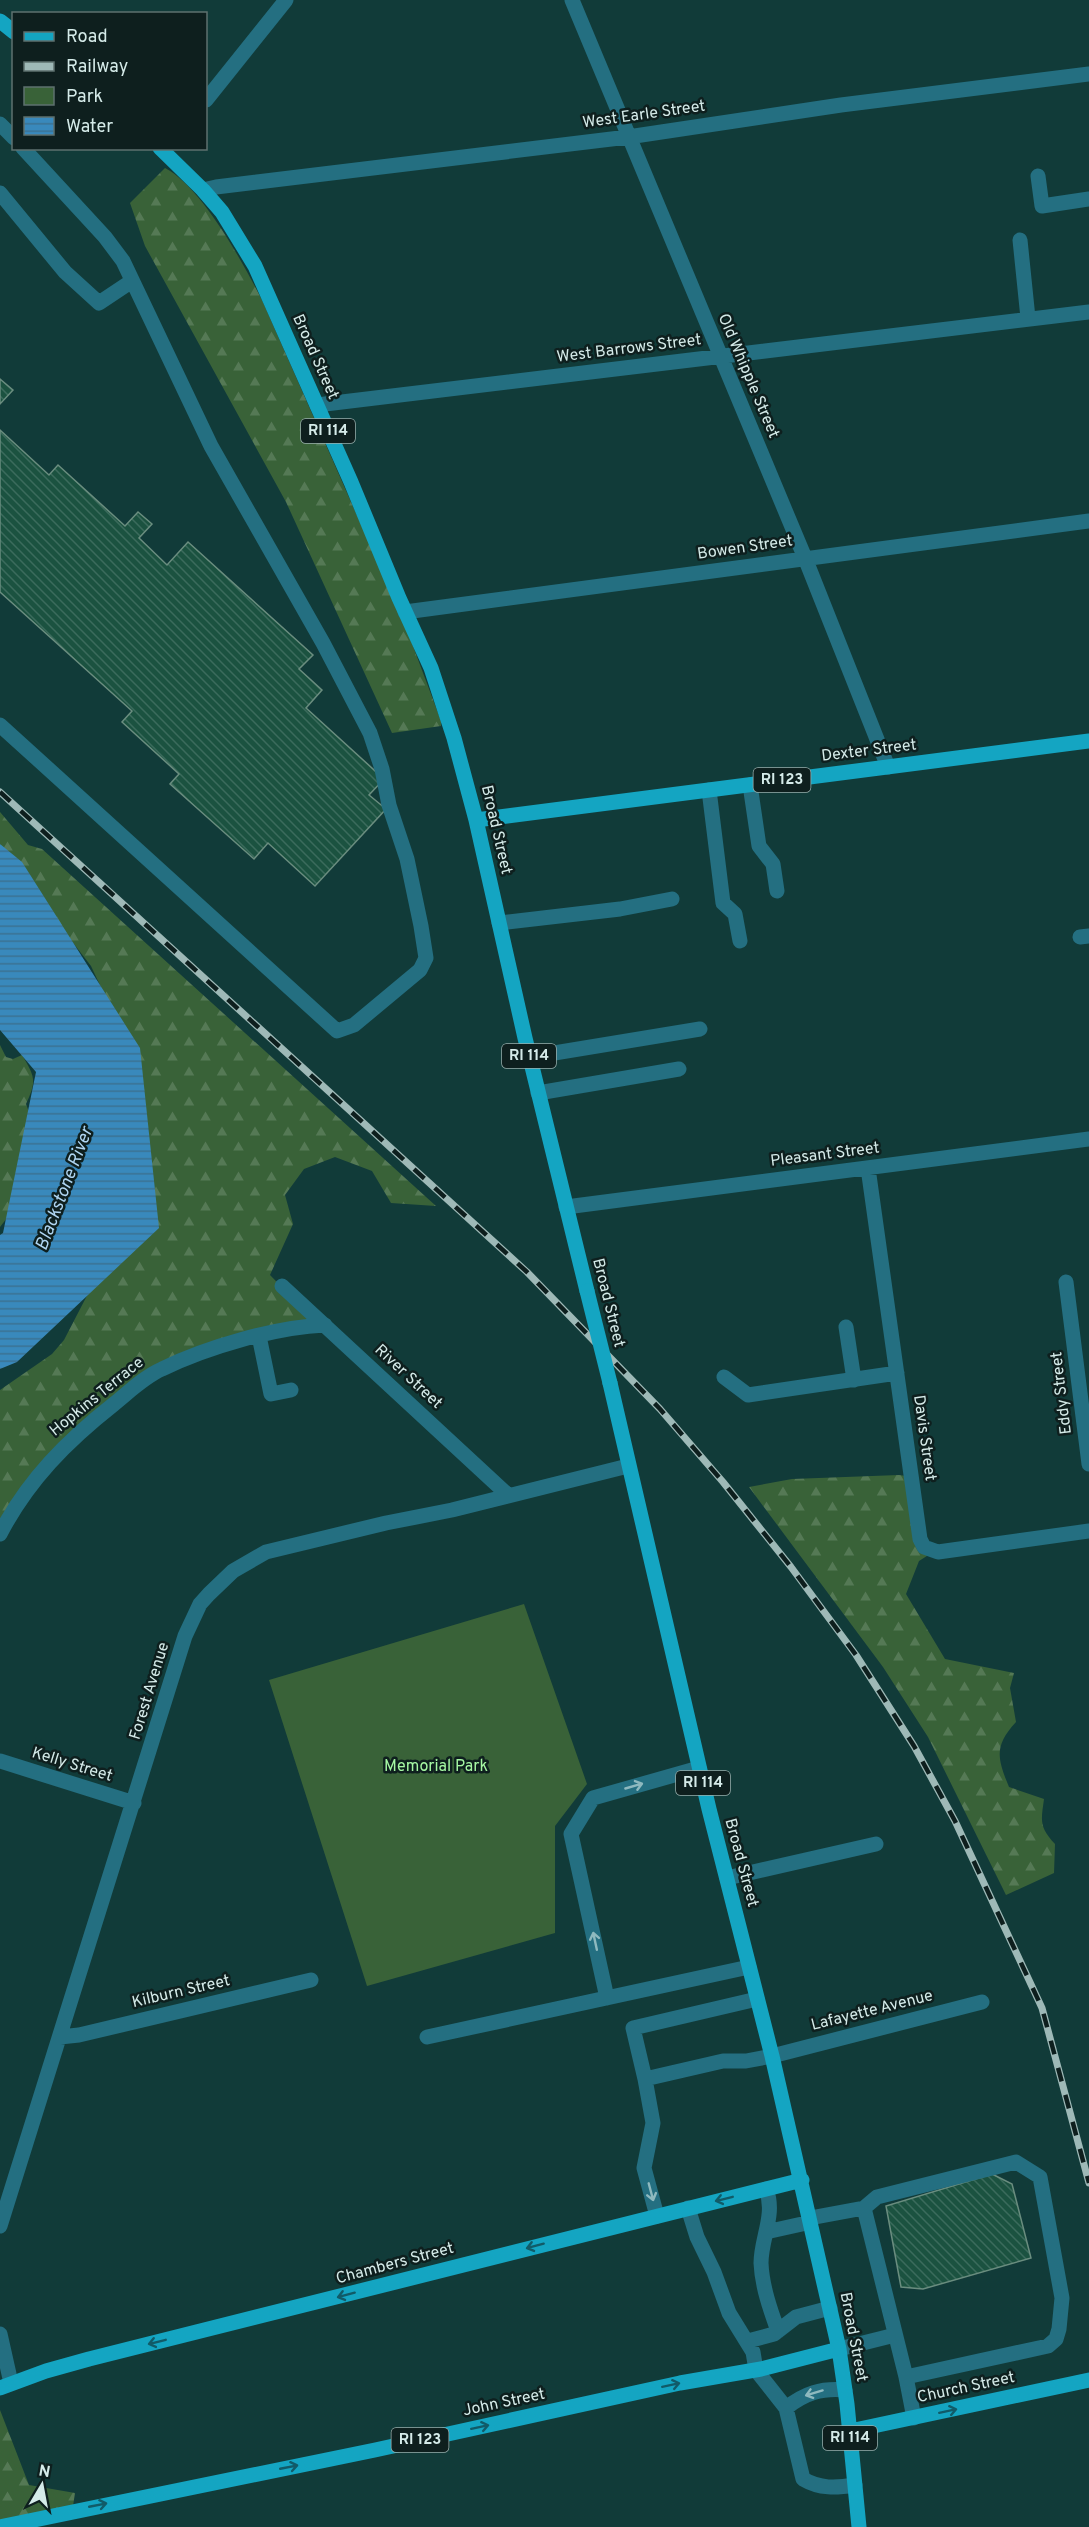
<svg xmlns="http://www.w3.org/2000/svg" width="1089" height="2527" font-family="Overpass,sans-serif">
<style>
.green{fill:#396238}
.forest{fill:url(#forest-firs)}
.water{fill:url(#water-rules)}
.building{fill:url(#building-back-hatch);stroke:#6a8d7f;stroke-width:1.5}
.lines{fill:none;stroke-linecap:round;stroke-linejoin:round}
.minor{stroke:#246f81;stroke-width:15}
.major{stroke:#14a5c2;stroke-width:15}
.rail-casing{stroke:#9eb9b7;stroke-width:7}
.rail{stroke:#0e1f1e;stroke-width:4.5;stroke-dasharray:14;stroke-linecap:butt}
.major-bridge{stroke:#14a5c2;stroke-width:15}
.oneway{stroke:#8eb9bf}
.oneway2{stroke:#115b68}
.labels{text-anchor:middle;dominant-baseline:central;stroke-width:5;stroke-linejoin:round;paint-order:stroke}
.shield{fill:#0e1f1e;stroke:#99aeac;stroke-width:1.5}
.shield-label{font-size:15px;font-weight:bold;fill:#d5ebe9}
.street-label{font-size:16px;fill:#d5ebe9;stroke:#0e1f1e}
.park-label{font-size:16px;fill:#a6f8a3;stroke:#0e1f1e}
.water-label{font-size:18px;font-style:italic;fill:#afd5f1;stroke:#0e1f1e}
</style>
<defs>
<pattern id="forest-firs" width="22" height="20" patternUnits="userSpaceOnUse" patternTransform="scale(1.5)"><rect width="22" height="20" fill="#396238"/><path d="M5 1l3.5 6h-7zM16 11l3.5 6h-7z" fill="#557955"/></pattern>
<pattern id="water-rules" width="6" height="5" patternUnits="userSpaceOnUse" patternTransform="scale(1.5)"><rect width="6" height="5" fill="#3989bc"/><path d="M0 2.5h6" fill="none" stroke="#3b7293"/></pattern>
<pattern id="building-back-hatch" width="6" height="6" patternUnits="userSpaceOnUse" patternTransform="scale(1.5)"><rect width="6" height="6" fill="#1b5240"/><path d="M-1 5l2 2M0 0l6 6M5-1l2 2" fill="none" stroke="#3b6b5c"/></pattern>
</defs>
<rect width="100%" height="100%" fill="#113b39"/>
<!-- green -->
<path class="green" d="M524,1604L587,1784L555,1826V1933L367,1986L269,1680Z"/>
<!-- forest -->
<path class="forest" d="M165,168C202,187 243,263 262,300L404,622L441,721V726L392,733L286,502L145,246L130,203Z
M0,812L28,845L42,849L436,1206L391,1203L372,1171L335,1157L304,1169L285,1195L293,1224L270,1275L313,1319L163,1372L63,1448L0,1539V1390L52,1354L64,1340L135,1203L149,1135L143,1091L121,1030L91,966L43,904L0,861Z
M0,1045L6,1057L13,1059L22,1055C35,1077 37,1080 26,1104L32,1120L30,1188L0,1227Z
M899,1475L907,1476L930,1554L919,1561L906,1594L945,1659L1014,1673L1010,1688L1016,1722C994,1746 997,1758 1009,1787L1044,1799C1041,1821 1039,1827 1055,1844L1054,1873L1006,1895L928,1737L883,1667L749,1487L792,1479Z
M0,2410L29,2485L75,2493L73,2506L0,2523Z"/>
<!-- water -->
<path class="water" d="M0,844L22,862L140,1048L159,1228L17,1362L0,1369V1235L3,1233L36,1072L0,1030Z"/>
<!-- building -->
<path class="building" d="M0,379L13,390L0,404Z
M0,430L49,475L58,465L125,526L138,512L152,524L139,538L167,565L188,542L313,655L299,669L322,690L306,708L384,779L369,795L386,809L315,886L268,843L254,859L170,784L179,774L122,722L132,711L0,592Z
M992,2174L1012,2184L1031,2258L923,2289L901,2287L886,2206Z"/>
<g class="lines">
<!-- minor -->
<path class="minor" d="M572,0L805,558L888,767
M206,100L286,0
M0,124L14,138
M1038,176L1042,206L1089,199
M203,190L216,187L628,137L841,105L1089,74
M0,193L65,272L99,303L132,281
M1020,240L1028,318
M317,405L1089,312
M405,612L1089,521
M0,725L337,1031L354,1025L420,970L426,958L421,926L407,859L389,805L382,769L370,733L323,643L211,446L123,261L105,237L23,148
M750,785L759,846L773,864L777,891
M709,790L723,903L735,914L740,941
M499,923L620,909L672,899
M1080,937L1089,936
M530,1057L700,1029
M538,1093L679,1069
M868,1168L920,1539L924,1547L938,1552L1089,1531
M566,1207L1089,1139
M1066,1282L1089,1464
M282,1286L508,1495
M846,1327L854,1380
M259,1336L271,1394L291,1390
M724,1377L748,1395L897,1373
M0,1534C28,1480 67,1441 114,1404C129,1392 144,1377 162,1369C207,1347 276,1327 325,1325
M0,1761L134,1803
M727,1878L876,1844
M607,1998L571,1834L593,1798L699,1768
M60,2037L79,2035L311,1980
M427,2037L749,1967
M645,2079L633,2028L757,1999
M766,2189C776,2214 761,2238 761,2263C762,2286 770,2309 778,2331
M688,2208L697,2237L714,2272L729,2313L753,2352L756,2370L786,2408L803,2479C820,2489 836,2488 855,2485
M657,2216L644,2168L653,2123L645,2079L723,2061H746L772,2056L982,2002
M810,2218L864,2208L877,2197L1016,2162L1040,2177L1062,2298L1059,2329L1056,2339L1048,2346L906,2377L864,2208
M0,2226L185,1636L200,1604L209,1594L233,1571L266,1552L386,1523L452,1510L628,1466
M766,2232L811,2222
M0,2334L11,2383
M748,2341L774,2334L796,2317L830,2308
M839,2349L895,2335
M906,2377L914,2418
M786,2408C805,2393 821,2388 845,2390"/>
<!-- major -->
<path class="major" d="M0,21L14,32
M160,148L203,190L222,212L255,266L351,482L399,598L431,668L454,738L476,820L525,1038L587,1291
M476,820L1089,741
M610,1383L709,1809L772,2056L839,2349L847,2404L859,2527
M0,2388L46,2371L89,2359L802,2180
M850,2431L1089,2380
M0,2527L375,2450L680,2383L761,2369L839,2349"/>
<defs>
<path id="rail" d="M0,792L527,1272L660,1409L723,1482L791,1567L856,1655L914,1746L955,1821L1042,2008L1089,2183"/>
</defs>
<!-- rail casing -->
<use href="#rail" class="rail-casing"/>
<!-- rail -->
<use href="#rail" class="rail"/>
<!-- major-bridge -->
<path class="major-bridge" d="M587,1291L610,1383"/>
</g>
<!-- one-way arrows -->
<defs><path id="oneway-shaft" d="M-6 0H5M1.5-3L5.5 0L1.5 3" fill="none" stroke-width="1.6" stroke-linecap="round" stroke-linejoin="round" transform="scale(1.5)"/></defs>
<g class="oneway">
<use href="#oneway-shaft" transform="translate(634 1786) rotate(-16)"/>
<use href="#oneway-shaft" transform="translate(595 1941) rotate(-102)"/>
<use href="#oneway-shaft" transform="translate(651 2192) rotate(75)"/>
<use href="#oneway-shaft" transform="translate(814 2393) rotate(163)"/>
</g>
<g class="oneway2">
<use href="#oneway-shaft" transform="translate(724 2199) rotate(166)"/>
<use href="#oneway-shaft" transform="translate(535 2246) rotate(165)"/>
<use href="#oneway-shaft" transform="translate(346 2295) rotate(165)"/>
<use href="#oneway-shaft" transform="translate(157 2342) rotate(166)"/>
<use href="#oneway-shaft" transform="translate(671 2385) rotate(-12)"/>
<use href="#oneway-shaft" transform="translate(948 2411) rotate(-12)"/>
<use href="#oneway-shaft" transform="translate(480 2427) rotate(-12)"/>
<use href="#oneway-shaft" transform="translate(289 2467) rotate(-11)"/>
<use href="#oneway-shaft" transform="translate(98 2505) rotate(-11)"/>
</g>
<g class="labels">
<!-- shield labels -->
<g class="shield">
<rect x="301" y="419" width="54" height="24" rx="4.5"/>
<rect x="753.5" y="768" width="57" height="24" rx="4.5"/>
<rect x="502" y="1044" width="54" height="24" rx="4.5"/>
<rect x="676" y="1771" width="54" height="24" rx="4.5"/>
<rect x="823" y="2426" width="54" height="24" rx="4.5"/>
<rect x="391.5" y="2428" width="57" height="24" rx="4.5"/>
</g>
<g class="shield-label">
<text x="328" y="431">RI 114</text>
<text x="782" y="780">RI 123</text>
<text x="529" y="1056">RI 114</text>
<text x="703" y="1783">RI 114</text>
<text x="850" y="2438">RI 114</text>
<text x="420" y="2440">RI 123</text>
</g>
<!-- street labels -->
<g class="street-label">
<text transform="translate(644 115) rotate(-8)">West Earle Street</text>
<text transform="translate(629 349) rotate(-7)">West Barrows Street</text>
<text transform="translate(315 357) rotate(66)">Broad Street</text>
<text transform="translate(748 376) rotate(67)">Old Whipple Street</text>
<text transform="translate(745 548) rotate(-8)">Bowen Street</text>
<text transform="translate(869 751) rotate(-7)">Dexter Street</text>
<text transform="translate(496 830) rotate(77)">Broad Street</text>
<text transform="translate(825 1155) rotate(-7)">Pleasant Street</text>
<text transform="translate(608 1303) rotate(76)">Broad Street</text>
<text transform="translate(408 1377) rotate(43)">River Street</text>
<text transform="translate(1062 1393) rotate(-97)">Eddy Street</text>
<text transform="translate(97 1397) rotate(-39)">Hopkins Terrace</text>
<text transform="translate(924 1438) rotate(82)">Davis Street</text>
<text transform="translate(150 1691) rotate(-73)">Forest Avenue</text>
<text transform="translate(72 1765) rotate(17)">Kelly Street</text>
<text transform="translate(741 1863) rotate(75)">Broad Street</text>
<text transform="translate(181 1992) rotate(-13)">Kilburn Street</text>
<text transform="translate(872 2011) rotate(-14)">Lafayette Avenue</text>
<text transform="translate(395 2264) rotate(-15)">Chambers Street</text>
<text transform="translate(853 2337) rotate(79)">Broad Street</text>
<text transform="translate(966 2388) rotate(-12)">Church Street</text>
<text transform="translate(504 2403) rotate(-12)">John Street</text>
</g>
<!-- park labels -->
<g class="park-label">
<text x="436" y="1767">Memorial Park</text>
</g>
<!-- water labels -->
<g class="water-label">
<text transform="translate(65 1189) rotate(-69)">Blackstone River</text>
</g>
</g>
<!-- legend -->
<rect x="12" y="12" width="195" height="138" fill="#0e1f1e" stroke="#5e716f" stroke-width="1.5"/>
<rect x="24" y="32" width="30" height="9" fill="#14a5c2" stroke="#5e716f" stroke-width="1.5"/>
<text x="66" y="42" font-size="18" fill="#d5ebe9">Road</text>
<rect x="24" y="62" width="30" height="9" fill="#9eb9b7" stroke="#5e716f" stroke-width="1.5"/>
<text x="66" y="72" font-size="18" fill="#d5ebe9">Railway</text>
<rect x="24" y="87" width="30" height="18" fill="#396238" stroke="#5e716f" stroke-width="1.5"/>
<text x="66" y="102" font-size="18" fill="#d5ebe9">Park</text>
<rect x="24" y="117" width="30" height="18" fill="url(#water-rules)" stroke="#5e716f" stroke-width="1.5"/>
<text x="66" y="132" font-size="18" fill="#d5ebe9">Water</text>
<!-- north arrow -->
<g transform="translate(42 2485) rotate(10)" stroke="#0e1f1e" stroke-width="4.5" paint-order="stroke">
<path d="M0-4.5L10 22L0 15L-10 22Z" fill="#d5ebe9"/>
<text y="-9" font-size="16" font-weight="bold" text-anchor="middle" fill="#d5ebe9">N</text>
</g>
</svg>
